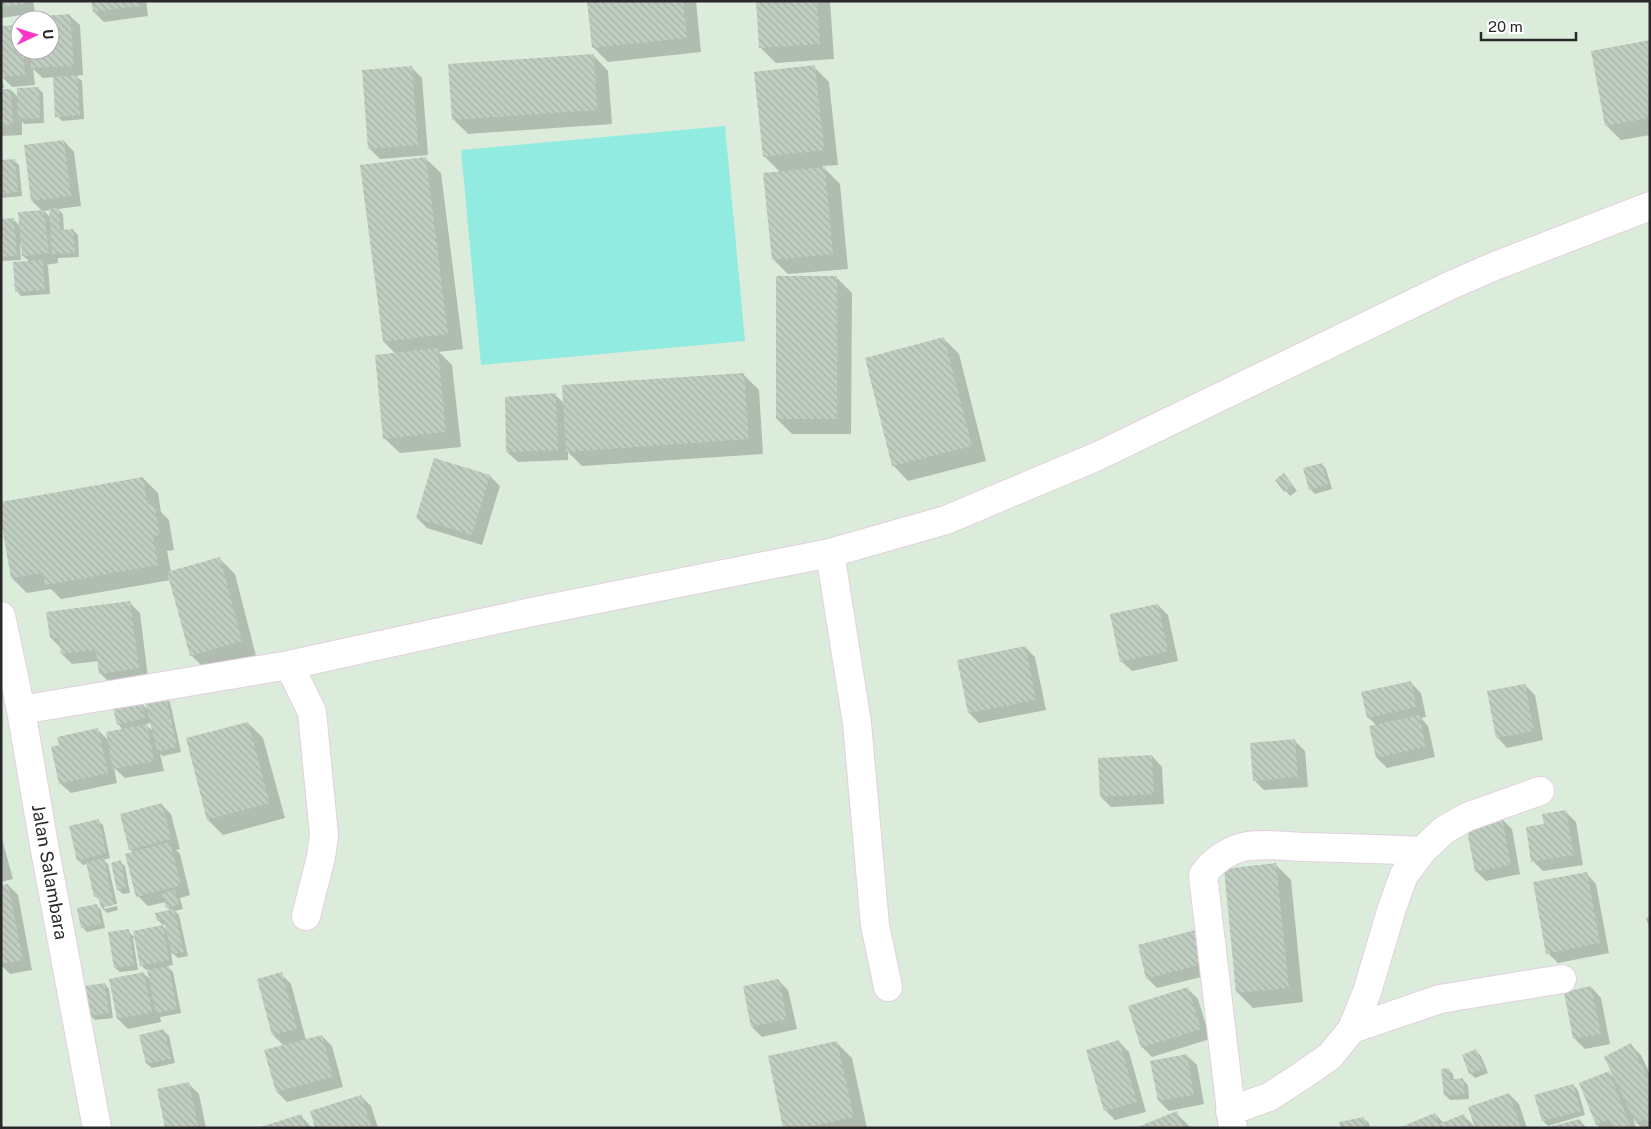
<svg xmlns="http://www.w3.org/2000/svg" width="1651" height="1129" font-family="'Public Sans',sans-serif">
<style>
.pitch{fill:#91ebe1}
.shadow{fill:#0003;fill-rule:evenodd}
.building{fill:url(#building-back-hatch)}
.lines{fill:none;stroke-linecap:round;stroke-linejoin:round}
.minor-casing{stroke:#e3d0dd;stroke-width:30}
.minor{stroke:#fff;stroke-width:28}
.labels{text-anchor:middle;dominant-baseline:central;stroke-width:4.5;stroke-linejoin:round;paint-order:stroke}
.street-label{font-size:18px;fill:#292929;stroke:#fff}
</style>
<defs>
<pattern id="building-back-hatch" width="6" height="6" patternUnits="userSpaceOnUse" patternTransform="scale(1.25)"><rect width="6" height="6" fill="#c0cec1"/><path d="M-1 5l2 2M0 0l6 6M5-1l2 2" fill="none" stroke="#a5b1a6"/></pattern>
</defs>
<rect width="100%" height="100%" fill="#dbecdb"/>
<!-- pitch -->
<path class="pitch" d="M725,126L745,341L481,365L461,150Z"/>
<!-- shadow -->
<path class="shadow" d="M1,1H33L35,13L1,18Z
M92,1H146L148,16L104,22L94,12Z
M588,1H696L701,52L608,62L593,47Z
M757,1H830L834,59L776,63L761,48Z
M69,15L80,25L83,75L76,76L82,81L84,119L62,121L57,116L54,77L43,78L33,69L35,85L12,87L2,77L4,88H1V28L20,26V50H50V20H29Z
M1650,42V135L1621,140L1606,125Z
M593,55L608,71L612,124L468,134L453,119Z
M814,67L829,82L838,165L822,166L840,184L848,269L788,274L773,259L781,173L764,156Z
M412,68L422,78L428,155L380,159L370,149Z
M38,88L43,93L44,123L24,124L22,121V135L1,136V91L11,90L19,98Z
M64,141L74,152L81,206L58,209L63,214L64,231L73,230L78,235L79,257L58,258V263L46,265L48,266L50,294L21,296L17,291L30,262L23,256L22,245H20L21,260L1,261V220L13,219L20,226L42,211L32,201ZM51,210V218L44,211Z
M425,158L441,173L463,349L439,352L452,365L461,447L400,453L384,438L396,354L384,342Z
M14,160L19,165L22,196L1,198V162Z
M837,278L852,293L851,434H792L777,419Z
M944,339L959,354L986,461L908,481L893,465Z
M744,375L759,390L763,454L582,466L568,452V460L518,462L507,452L555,395L564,403Z
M435,459L490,476L500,486L482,545L427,528L417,518Z
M1322,464L1326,469L1332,489L1315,494L1310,489Z
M143,478L158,493L161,512L169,520L174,550L167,551L171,572L220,559L235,574L256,656L206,670L191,655L171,580L61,599L51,589L27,593L12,578Z
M1277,480H1289L1297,491L1290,496Z
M130,603L140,613L148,678L110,683L100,673L99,661L72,664L62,654L61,648L51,638Z
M1158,605L1168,615L1178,661L1132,671L1121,661Z
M1025,647L1035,657L1046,710L979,723L969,713Z
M1411,683L1421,693L1426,717L1421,718L1428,726L1435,757L1387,768L1377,758L1376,725L1368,717Z
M1525,685L1535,695L1543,740L1507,748L1497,737Z
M165,697L170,702L181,752L163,756L160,754L164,771L125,778L114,768L117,783L71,793L60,783L98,730L109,741L123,730L118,724L141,703L148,710ZM151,723L154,732L145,724Z
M248,723L263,738L285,818L223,835L208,820Z
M1295,741L1305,751L1308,787L1264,790L1254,780Z
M1152,756L1162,767L1164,804L1111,807L1101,797Z
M161,804L171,814L180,849L176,850L180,854L190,895L180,898L183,909L175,911L179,915L188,956L178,958L171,952L173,965L167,966L173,972L181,1013L160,1017L161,1022L128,1029L118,1019L110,980L144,974L151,980L148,969L146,970L141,965L162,926L168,931L166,924L163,925L158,920L171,911L167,907L166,902L148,906L138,896L133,853L130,849Z
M1566,812L1576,822L1583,865L1543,871L1533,861L1546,825Z
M1502,819L1512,829L1520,874L1486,881L1476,871Z
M98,821L103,825L110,858L103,860L108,864L117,904L104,906V909L117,906L118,910L107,913L102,908L101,901L95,896L88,864L83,865L78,860Z
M1,835L13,879L1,882Z
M120,862L125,866L130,893L123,894L118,890Z
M1276,865L1291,880L1303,1002L1253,1008L1238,993Z
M1586,873L1596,884L1609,953L1558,963L1548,953Z
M8,885L18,895L32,970L10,974L1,965V886Z
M96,905L101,910L105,928L87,932L82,927Z
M128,931L135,938H133L138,970L120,972L115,968Z
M1198,931L1217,973L1157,988L1147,978Z
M281,974L291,984L306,1040L322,1036L332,1046L343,1087L287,1102L277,1092L284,1046L273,1035Z
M778,980L788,990L797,1029L762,1037L752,1027Z
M105,984L109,989L113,1018L95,1020L90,1015Z
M1591,987L1601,998L1610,1044L1585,1049L1575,1039L1566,993Z
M1188,989L1198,999L1210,1039L1152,1057L1142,1047Z
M164,1031L169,1036L175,1063L152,1068L147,1064Z
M1119,1042L1129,1052L1146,1112L1115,1120L1105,1110Z
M837,1043L852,1058L867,1128H784Z
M1631,1045L1641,1055L1650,1074V1128H1642L1633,1119L1636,1128H1600L1597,1124L1609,1072L1615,1079Z
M1476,1051L1481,1056L1488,1073L1475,1078L1470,1073Z
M1186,1055L1197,1065L1204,1104L1169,1111L1159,1101Z
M1448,1069L1453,1074L1454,1081L1463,1080L1468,1085L1469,1099L1450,1100L1446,1096Z
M189,1084L199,1094L206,1128H166Z
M1573,1085L1578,1090L1585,1115L1548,1126L1543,1121Z
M1509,1094L1519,1104L1527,1128H1477Z
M361,1096L371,1106L378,1128H317Z
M1176,1113L1191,1128H1142Z
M1435,1114L1444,1123L1463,1115L1476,1128H1402Z
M301,1116L312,1128H263Z
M1364,1119L1369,1123L1370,1128H1342Z
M1579,1120L1587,1128H1552Z"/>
<!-- building -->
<path class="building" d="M1,1H25V4L1,7Z
M91,1H138L139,6L93,12Z
M587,1H683L687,38L592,48Z
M756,1H817L820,44L759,48Z
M70,14L74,66L31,68L30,50H50V20H28V17Z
M20,25V50H23L25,75L1,77V26Z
M1650,40V118L1605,126L1591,51Z
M594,54L597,110L452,120L448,64Z
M815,65L824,150L763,157L754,72Z
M412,66L418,145L368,149L362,70Z
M77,75L80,115L55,117L53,77Z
M39,87L40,118L18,119L17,88Z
M1,89H11L13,125L1,126Z
M64,140L71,196L31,201L24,145Z
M426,157L448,334L383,342L360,165Z
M15,159L18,192L1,194V160Z
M825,167L833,254L772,260L763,173Z
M49,208H59L60,230L73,229L75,253L52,254Z
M44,210L49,253L22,256L18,212Z
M14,218L17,256L1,257V219Z
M43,260L45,290L15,292L13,262Z
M776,276H837V419H776Z
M944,337L972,446L892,466L865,358Z
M438,348L446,432L383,439L375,355Z
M744,373L749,439L566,452L562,385Z
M556,393L558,450L506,452L505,397Z
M434,458L490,475L472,535L416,518Z
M1322,463L1328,484L1309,490L1303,468Z
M1284,473L1293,485L1284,492L1275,480Z
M143,477L148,505L154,503L160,535L153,536L158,565L45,585L43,573L11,578L1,521V502Z
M220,557L242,641L190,656L167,572Z
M130,601L139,668L99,674L96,650L61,654L59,638H50L46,612Z
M1158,604L1168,651L1120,662L1110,614Z
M1026,646L1036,700L968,713L957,660Z
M1411,681L1417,707L1367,718L1361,692Z
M1525,684L1534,731L1496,738L1487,691Z
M166,696L177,747L157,752L145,701Z
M141,701L145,718L117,725L113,708Z
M1419,715L1426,747L1376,758L1369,726Z
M248,722L270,803L207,820L186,738Z
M147,724L154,761L113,769L106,732Z
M98,728L108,773L59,784L51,747L59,745L57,737Z
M1295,739L1298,777L1253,781L1250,743Z
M1152,755L1154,794L1100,797L1098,758Z
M162,803L171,839L129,850L120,814Z
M1566,810L1574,855L1531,862L1526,827L1544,824L1542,814Z
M1502,818L1511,865L1475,872L1466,825Z
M99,819L106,853L77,861L69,826Z
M170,842L181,885L136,897L125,854Z
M104,858L114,905L101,908L98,896L94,897L86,862Z
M121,860L126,888L117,890L111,863Z
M1276,863L1289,988L1236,993L1224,869Z
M1587,872L1600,943L1546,954L1533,882Z
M8,884L23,960L1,964V885Z
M175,890L179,905L166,908L162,894Z
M97,904L101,924L81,928L77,908Z
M174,909L184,952L172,954L163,919L157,921L155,913Z
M1650,917V929H1649L1646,918Z
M163,925L169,960L140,966L133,931Z
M129,929L134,965L114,968L108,932Z
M1199,929L1207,963L1146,979L1138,945Z
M169,966L177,1009L156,1013L147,970Z
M144,972L152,1012L117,1019L109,979Z
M282,972L297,1029L272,1035L257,979Z
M779,979L787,1019L751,1027L743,986Z
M105,983L109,1013L89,1016L85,986Z
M1591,986L1601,1034L1573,1039L1564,992Z
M1188,987L1201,1029L1141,1048L1128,1006Z
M164,1029L171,1059L146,1064L139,1035Z
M322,1035L333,1077L276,1092L264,1050Z
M1119,1040L1137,1102L1104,1111L1086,1050Z
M837,1041L854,1117L805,1128H783L768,1056Z
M1631,1043L1650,1083V1125L1648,1126L1645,1119L1636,1124L1604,1057Z
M1476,1049L1484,1069L1469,1074L1462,1055Z
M1187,1054L1194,1095L1158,1101L1150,1061Z
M1449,1068L1450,1080L1463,1078L1465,1094L1444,1096L1441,1069Z
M1609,1071L1631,1128H1612L1609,1120L1596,1125L1579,1083Z
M189,1082L198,1126L165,1128L157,1089Z
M1573,1084L1581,1111L1542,1121L1534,1095Z
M1509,1093L1521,1128H1475L1468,1107Z
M361,1095L372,1128H315L310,1111Z
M1177,1111L1183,1128H1141L1140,1126Z
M1435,1113L1439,1124L1464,1114L1469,1128H1398Z
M302,1114L306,1128H260V1127Z
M1364,1117L1367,1128H1341L1339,1122Z
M1580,1119L1582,1128H1550L1549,1127Z"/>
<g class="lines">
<defs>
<path id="minor" d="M830,553L857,723L875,925L888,987
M1,616L21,710L44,845L97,1128
M289,665L312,712L324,835L321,857L306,916
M21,710L289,665L527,613L830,553L946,520L1098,456L1449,286L1495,266L1650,206
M1352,1029L1440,999L1562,979
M1230,1111L1269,1097L1303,1075L1330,1056L1352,1029L1367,992L1392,908L1404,875L1422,851L1444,830L1467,817L1540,791
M1233,1128L1203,875C1212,862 1227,851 1243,847C1261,843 1284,846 1304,847C1343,848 1382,849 1422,851"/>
</defs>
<!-- minor casing -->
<use href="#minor" class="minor-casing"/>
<!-- minor -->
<use href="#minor" class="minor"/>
</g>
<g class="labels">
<!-- street labels -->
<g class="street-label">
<text transform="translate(50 872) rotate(80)">Jalan Salambara</text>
</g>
</g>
<!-- border -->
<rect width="1651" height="1129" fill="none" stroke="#292929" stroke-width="5"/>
<!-- north arrow -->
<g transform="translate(35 35) rotate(86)"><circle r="24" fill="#ffffff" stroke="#a9a9a9"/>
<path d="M0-4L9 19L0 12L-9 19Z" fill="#fd37c6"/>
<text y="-8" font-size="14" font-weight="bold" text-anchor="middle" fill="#292929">U</text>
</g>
<!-- scale -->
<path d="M1481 32v8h95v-8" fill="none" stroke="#292929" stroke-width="2.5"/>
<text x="1488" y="32" font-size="15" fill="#292929" stroke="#ffffff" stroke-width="4" paint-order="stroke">20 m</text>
</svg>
